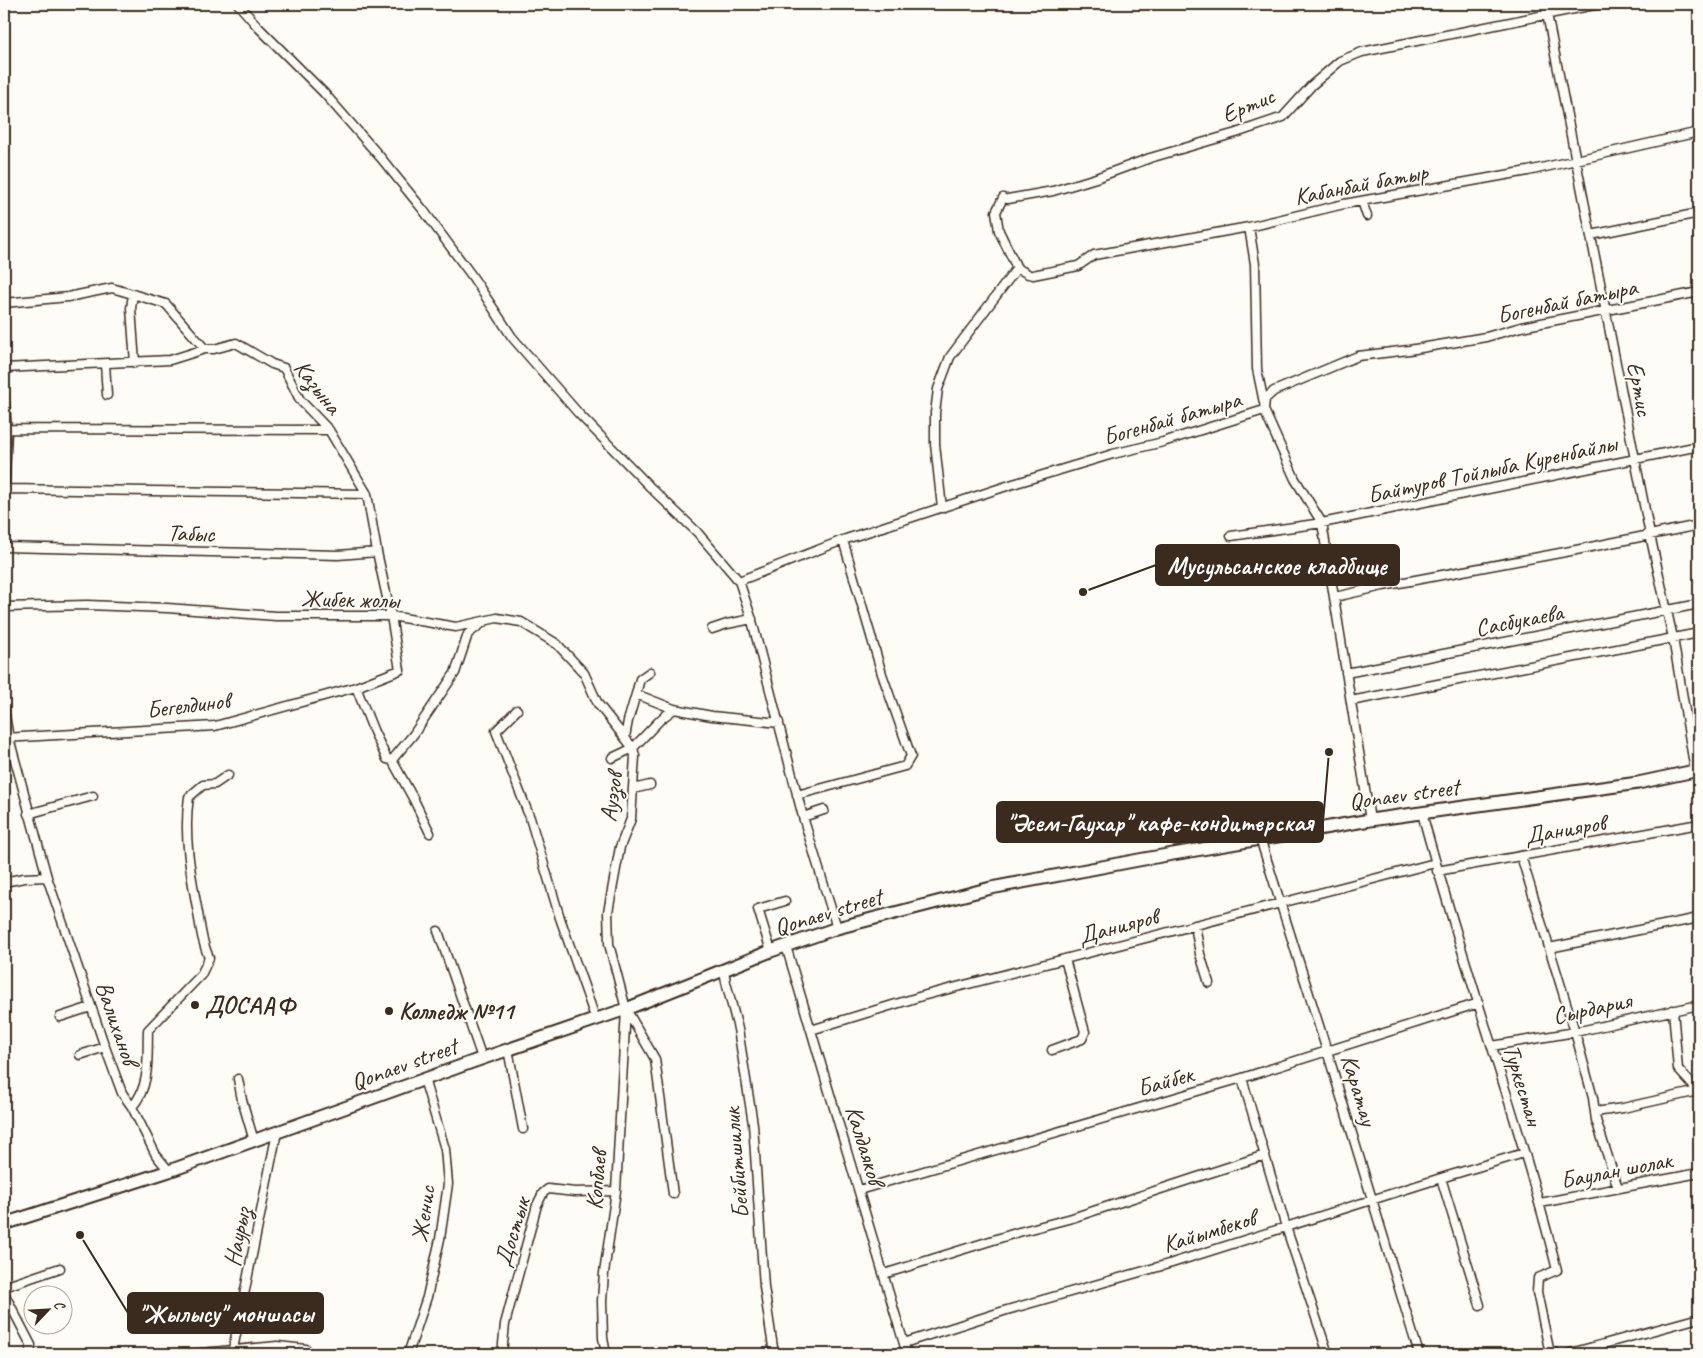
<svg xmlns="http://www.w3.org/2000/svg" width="1703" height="1358" font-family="Caveat,sans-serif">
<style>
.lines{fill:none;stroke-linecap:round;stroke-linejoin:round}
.minor-casing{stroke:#3b2a1e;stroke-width:11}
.secondary-casing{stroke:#3b2a1e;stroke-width:15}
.minor{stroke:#fdfcf7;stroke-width:8}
.secondary{stroke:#fdfcf7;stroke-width:11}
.poi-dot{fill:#3b2a1e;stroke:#fdfcf7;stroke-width:2}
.labels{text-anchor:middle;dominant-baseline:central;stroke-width:4;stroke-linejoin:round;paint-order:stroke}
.street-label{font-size:24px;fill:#3b2a1e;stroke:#fdfcf7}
.poi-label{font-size:24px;font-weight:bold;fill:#3b2a1e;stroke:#fdfcf7;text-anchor:start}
.leader{fill:none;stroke:#3b2a1e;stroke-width:2}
.callout-dot{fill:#3b2a1e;stroke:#fdfcf7;stroke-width:2}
.callout{fill:#3b2a1e;stroke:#3b2a1e;stroke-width:2}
.callout-label{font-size:25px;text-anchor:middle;font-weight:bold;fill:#fff}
</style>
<rect width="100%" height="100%" fill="#fdfcf7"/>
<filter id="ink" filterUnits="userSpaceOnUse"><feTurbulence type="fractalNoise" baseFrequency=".02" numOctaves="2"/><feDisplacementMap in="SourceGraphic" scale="10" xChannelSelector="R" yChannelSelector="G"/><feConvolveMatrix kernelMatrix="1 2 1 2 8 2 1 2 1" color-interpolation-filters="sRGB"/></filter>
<g filter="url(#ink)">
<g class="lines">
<defs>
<path id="minor" d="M238,4L259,28L324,93L381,158L424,211L472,276L512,337L579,414L652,489L697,532L739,581L751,617L803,817L837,928
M1545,4L1650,535L1673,638L1695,771
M1003,198L996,212L999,231L1017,268L1028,274
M1008,199L1053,191L1096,178L1150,158L1236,133L1283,117L1312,85L1340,61L1362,52L1599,4
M1362,201L1367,216
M1249,227L1255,264L1257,369L1264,403
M1591,235L1699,213
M1033,275L1078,266L1094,255L1249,227L1344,204L1528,171L1699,132
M133,294L131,308L135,363
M4,303L68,297L112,288L166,304L205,349
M105,364L107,395
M4,368L170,360L205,349H214L236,343L272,364L284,368L300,400L329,430L367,494L377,552L391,616L400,670L356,687L215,726L4,738
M4,393L7,430L4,501
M1264,410L1265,399L1274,391L1358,356L1409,350L1486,337L1521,327L1699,292
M1264,410L1295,479L1322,523L1370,820
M4,429L329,430
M4,489L367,494
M942,508L935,444V413L938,389L950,357L1017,268
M1231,536L1322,523L1699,446
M4,547L338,555L377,552
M739,581L843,540L1013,484L1113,454L1163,442L1264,410
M1335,597L1383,586L1576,550L1699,525
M4,607L87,605L167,608L276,616H391L456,627L497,618L521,622L557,644L584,673L598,704L633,748L612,758
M712,629L727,624L752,619
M1346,673L1699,604
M356,687L374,732L387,759L392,760L413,798L430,833
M636,694L640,679L650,672
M1351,701L1699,633
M4,710L9,738L47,877L105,1047L122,1093L132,1107L156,1155L169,1171
M517,710L496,731L530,818L560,918L596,1020
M625,737L628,721L636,694L674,709
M392,760L413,735L455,673L468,634L485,621
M633,789L650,785
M797,795L905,766L911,756L882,674L843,540
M1422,813C1463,967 1518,1116 1557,1270L1538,1278L1537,1292L1549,1349L1557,1354
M28,814L93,796
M803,817L824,810
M1260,838L1327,1051L1419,1354
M1521,856L1575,1032L1593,1098L1596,1120L1618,1188
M1437,871L1699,824
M4,882L24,878L47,877
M1195,925L1200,954L1209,983
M438,931L482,1058
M786,946L907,1354
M1549,948L1699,918
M771,951L758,909L785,901
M724,970L726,982L738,1029L753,1124L764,1287L774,1354
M1673,1010L1678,1069L1698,1091H1699
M60,1017L91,1007
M811,1030L922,996L1435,863
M1492,1046L1575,1032L1699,1005
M508,1049L523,1129
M1052,1050L1082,1039L1085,1032L1065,959
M80,1055L105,1047
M1242,1078L1286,1227L1328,1354
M238,1079L242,1100L254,1141
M132,1107C151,1086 147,1056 148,1030L201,975L209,958C202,941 201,931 198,913C191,876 183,835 189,797L203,785L215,784L228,775
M1595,1112L1623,1108L1698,1091
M1441,1178L1480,1305
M859,1190L1242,1078L1479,1003
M673,1194L655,1059L626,1009L609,944L608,912L620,847L631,819L635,756L633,748L661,719L674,709L712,716L779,723
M1540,1203L1699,1173
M884,1274L1019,1232L1072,1218L1265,1155
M4,1287L60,1268
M4,1293L31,1345L30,1354
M904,1343L1007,1310L1172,1263L1441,1178L1524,1153
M191,1354L277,1346L306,1349
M232,1354L277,1132
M408,1354L427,1297L440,1239L448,1184L445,1149L424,1079
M502,1354L505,1324L537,1205L543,1193L548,1189L575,1192L616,1191
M606,1354L603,1338L602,1301L604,1273L616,1191L626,1009
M1567,1354L1699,1318"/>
<path id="secondary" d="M4,1224L169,1171L475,1061L626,1009L771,951L837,928L991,888L1144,859L1370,820L1638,783L1699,770"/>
</defs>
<!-- minor casing -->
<use href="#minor" class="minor-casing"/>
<!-- secondary casing -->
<use href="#secondary" class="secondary-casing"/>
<!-- minor -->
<use href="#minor" class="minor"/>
<!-- secondary -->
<use href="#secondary" class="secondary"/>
</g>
</g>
<!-- markers -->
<g class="poi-dot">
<circle cx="195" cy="1005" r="5"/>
<circle cx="389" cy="1011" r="5"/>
</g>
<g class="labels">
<!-- street labels -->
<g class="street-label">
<text transform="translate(1248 105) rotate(-23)">Ертис</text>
<text transform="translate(1361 184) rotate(-11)">Кабанбай батыр</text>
<text transform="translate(1567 301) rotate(-12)">Богенбай батыра</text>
<text transform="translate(318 387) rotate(52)">Казына</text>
<text transform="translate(1640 389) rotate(79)">Ертис</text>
<text transform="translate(1172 418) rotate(-16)">Богенбай батыра</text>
<text transform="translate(1492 469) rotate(-12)">Байтуров Тойлыба Куренбайлы</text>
<text transform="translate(191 533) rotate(2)">Табыс</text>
<text transform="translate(350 599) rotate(1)">Жибек жолы</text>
<text transform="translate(1519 620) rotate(-11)">Сасбукаева</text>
<text transform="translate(188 705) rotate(-7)">Бегелдинов</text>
<text transform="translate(1404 794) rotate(-8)">Qonaev street</text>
<text transform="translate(611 797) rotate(-82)">Ауэзов</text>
<text transform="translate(1565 829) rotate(-10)">Данияров</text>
<text transform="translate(828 912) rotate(-17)">Qonaev street</text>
<text transform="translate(1118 926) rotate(-15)">Данияров</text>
<text transform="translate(1592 1008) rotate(-12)">Сырдария</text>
<text transform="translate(117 1023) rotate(71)">Валиханов</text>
<text transform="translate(404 1064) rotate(-20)">Qonaev street</text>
<text transform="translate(1165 1081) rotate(-16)">Байбек</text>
<text transform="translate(1523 1085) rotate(73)">Туркестан</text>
<text transform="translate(1359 1090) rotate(73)">Каратау</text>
<text transform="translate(865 1145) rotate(73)">Калдаяков</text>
<text transform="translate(736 1163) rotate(-95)">Бейбитшилик</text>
<text transform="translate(1616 1170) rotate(-11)">Баулан шолак</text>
<text transform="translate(596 1180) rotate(-85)">Копбаев</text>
<text transform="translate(423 1214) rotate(-82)">Женис</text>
<text transform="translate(1209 1231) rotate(-17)">Кайымбеков</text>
<text transform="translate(512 1232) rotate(-73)">Достык</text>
<text transform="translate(237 1237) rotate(-79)">Наурыз</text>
</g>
<!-- poi labels -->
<g class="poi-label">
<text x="205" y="1005">ДОСААФ</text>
<text x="399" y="1011">Колледж №11</text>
</g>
</g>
<!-- callouts -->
<path class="leader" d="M1083 592L1156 565M1329 752L1323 822M80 1235L128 1313"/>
<g class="callout-dot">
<circle cx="1083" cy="592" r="5"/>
<circle cx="1329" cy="752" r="5"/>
<circle cx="80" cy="1235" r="5"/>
</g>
<g class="callout">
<rect x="1156" y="545" width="243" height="40" rx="5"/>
<rect x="997" y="802" width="326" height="40" rx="5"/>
<rect x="128" y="1293" width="195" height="40" rx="5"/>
</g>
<g class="callout-label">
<text x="1277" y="574">Мусульсанское кладбище</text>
<text x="1160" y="831">"Әсем-Гаухар" кафе-кондитерская</text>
<text x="226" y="1322">"Жылысу" моншасы</text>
</g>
<!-- margin -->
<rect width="1703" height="1358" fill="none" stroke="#fdfcf7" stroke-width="20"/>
<rect x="10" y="10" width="1683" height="1338" fill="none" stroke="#3b2a1e" stroke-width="2" filter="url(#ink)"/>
<!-- north arrow -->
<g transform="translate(48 1310) rotate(65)"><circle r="24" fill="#fdfcf7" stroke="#afa8a0"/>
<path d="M0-4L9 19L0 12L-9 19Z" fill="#3b2a1e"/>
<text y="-8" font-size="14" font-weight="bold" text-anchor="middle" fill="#3b2a1e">С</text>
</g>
</svg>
